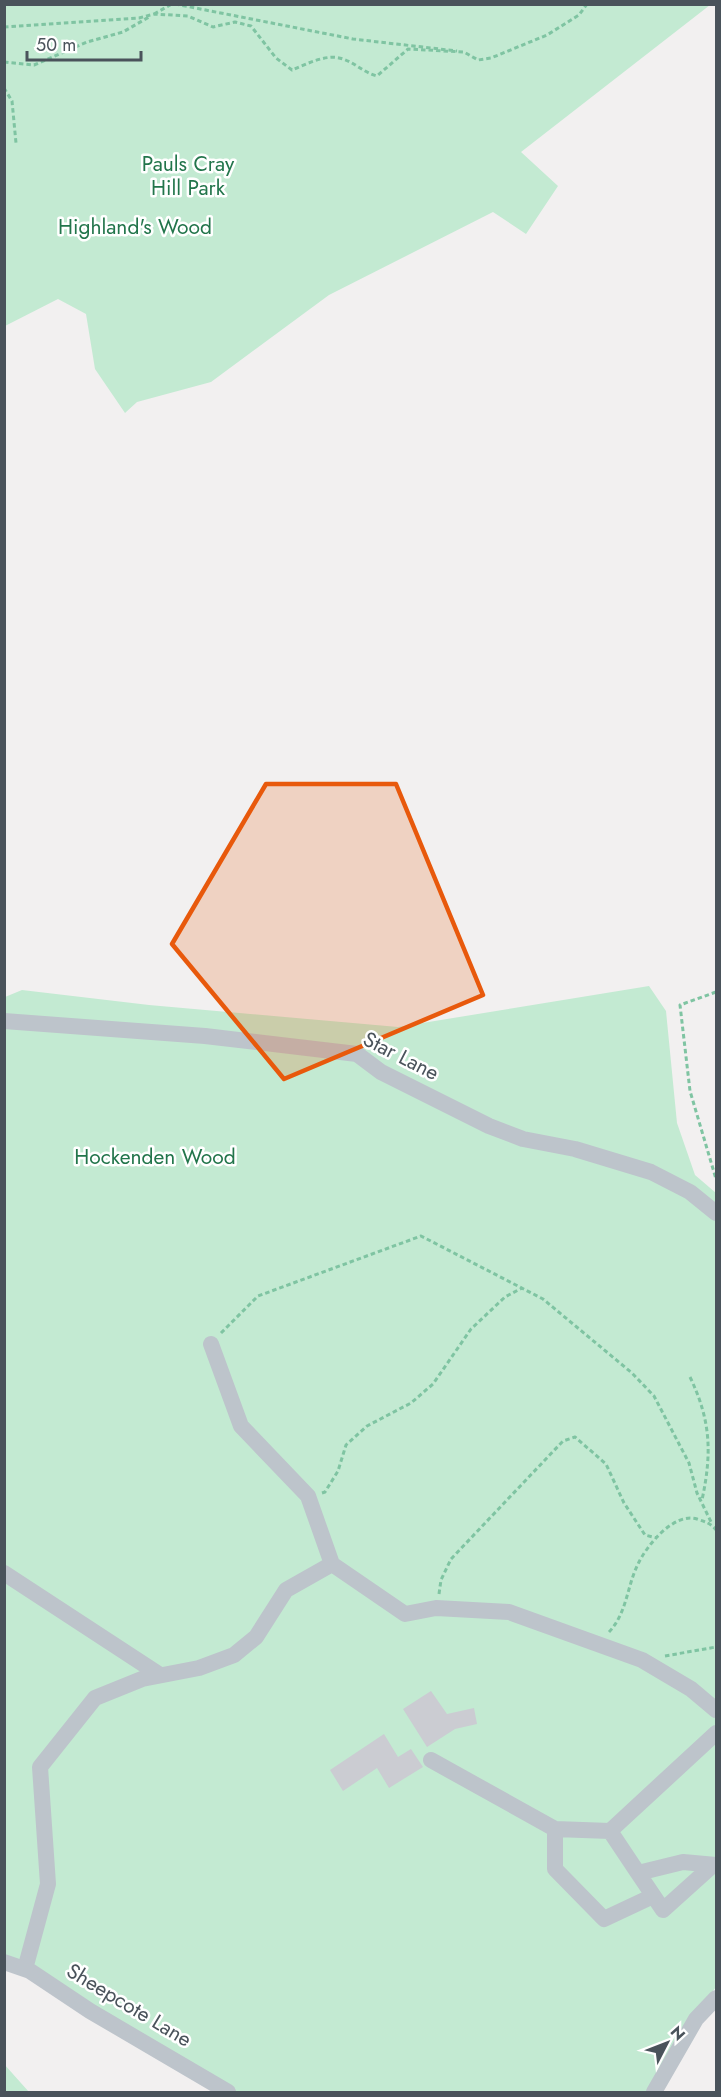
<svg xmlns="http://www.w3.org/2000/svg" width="721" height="2097" font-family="Jost,sans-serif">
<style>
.green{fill:#c3ead2}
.building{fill:#cbccd2}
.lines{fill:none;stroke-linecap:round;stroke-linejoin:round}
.path{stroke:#7fc4a2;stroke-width:3;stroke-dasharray:4.5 3;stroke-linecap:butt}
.minor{stroke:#bdc4cb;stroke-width:16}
.marked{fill:#e8590c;fill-opacity:0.2;stroke:#e8590c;stroke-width:4.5;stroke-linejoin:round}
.labels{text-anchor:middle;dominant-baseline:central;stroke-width:5;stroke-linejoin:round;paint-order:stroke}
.park-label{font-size:21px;fill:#22754b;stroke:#fff}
.street-label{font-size:21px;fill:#4a535b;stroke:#fff}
</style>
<rect width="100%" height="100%" fill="#f2f0f0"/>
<!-- green -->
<path class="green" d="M5,4H710V5L521,152L558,186L526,234L493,212L329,295L211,382L137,402L125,413L95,369L86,314L58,299L5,326Z
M649,986L666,1011L677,1123L695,1175L716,1193V1987L692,2018L652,2092H229L5,1960V997L22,990L149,1005L398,1027Z
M4,2064L29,2092H6Z"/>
<!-- building -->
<path class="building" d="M431,1691L447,1714L474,1708L477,1724L455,1729L427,1747L403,1709Z
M384,1734L398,1757L411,1749L423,1767L389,1788L377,1768L343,1791L330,1770Z"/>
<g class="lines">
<!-- path -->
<path class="path" d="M175,4L353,39L457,51
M154,14L172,4
M4,27L139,18L154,14L188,16L213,27L235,22L251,26L276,58L292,70C307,64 327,53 343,59C355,63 363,72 377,76L408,49L464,52L478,60L491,58L547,35L579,15L587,4
M4,62L34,65L87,42L123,32L149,17
M4,88L12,101L16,143
M716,992L680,1005L690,1091L716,1179
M221,1333L258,1296L421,1236L543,1299L632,1373L654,1396L689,1463L697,1493L712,1524
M690,1377C711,1421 712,1453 702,1500
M322,1493L325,1492L338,1471L346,1445L367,1426L411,1403L433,1384L471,1329L505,1297L522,1288
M439,1594L441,1580L451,1559L563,1441L575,1437L606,1464L624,1503L645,1535L657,1538
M609,1632C627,1613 627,1586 638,1564C647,1545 674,1512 697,1519C705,1522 711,1523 716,1530
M665,1656L716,1647"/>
<!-- minor -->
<path class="minor" d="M4,1021L205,1036L357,1054L381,1072L489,1126L523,1139L575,1149L651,1172L690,1192L716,1213
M211,1344L241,1426L308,1496L332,1564L405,1614L436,1608L509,1612L642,1660L691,1689L716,1710
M4,1573L160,1675
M431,1760L555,1829L610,1831L716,1733
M555,1829V1869L604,1919L653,1896
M610,1831L638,1873L683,1862L716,1865
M638,1873L663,1910L713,1865
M4,1962L30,1971L90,2011L228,2092
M25,1969L48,1884L40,1767L95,1698L142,1679L199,1668L234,1655L256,1637L286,1590L332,1564
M654,2092L696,2019L716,1998"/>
</g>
<!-- marked area -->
<path class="marked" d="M266,784H396L483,995L284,1079L172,944Z"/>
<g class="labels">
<!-- park labels -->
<g class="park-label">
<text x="188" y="164">Pauls Cray<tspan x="188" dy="24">Hill Park</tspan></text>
<text x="135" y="227">Highland's Wood</text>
<text x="155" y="1157">Hockenden Wood</text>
</g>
<!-- street labels -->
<g class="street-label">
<text transform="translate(401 1056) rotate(27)">Star Lane</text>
<text transform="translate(129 2005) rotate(31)">Sheepcote Lane</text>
</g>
</g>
<!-- border -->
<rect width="721" height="2097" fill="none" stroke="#4a535b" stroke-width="12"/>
<!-- north arrow -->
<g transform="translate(667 2043) rotate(48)" stroke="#ffffff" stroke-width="4.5" paint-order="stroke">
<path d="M0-4.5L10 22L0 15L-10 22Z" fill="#4a535b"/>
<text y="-9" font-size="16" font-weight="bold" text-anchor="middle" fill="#4a535b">N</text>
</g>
<!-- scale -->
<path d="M27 51v9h114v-9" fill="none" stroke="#4a535b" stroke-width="3"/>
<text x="36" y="51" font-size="18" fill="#4a535b" stroke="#ffffff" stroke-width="4.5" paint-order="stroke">50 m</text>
</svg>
